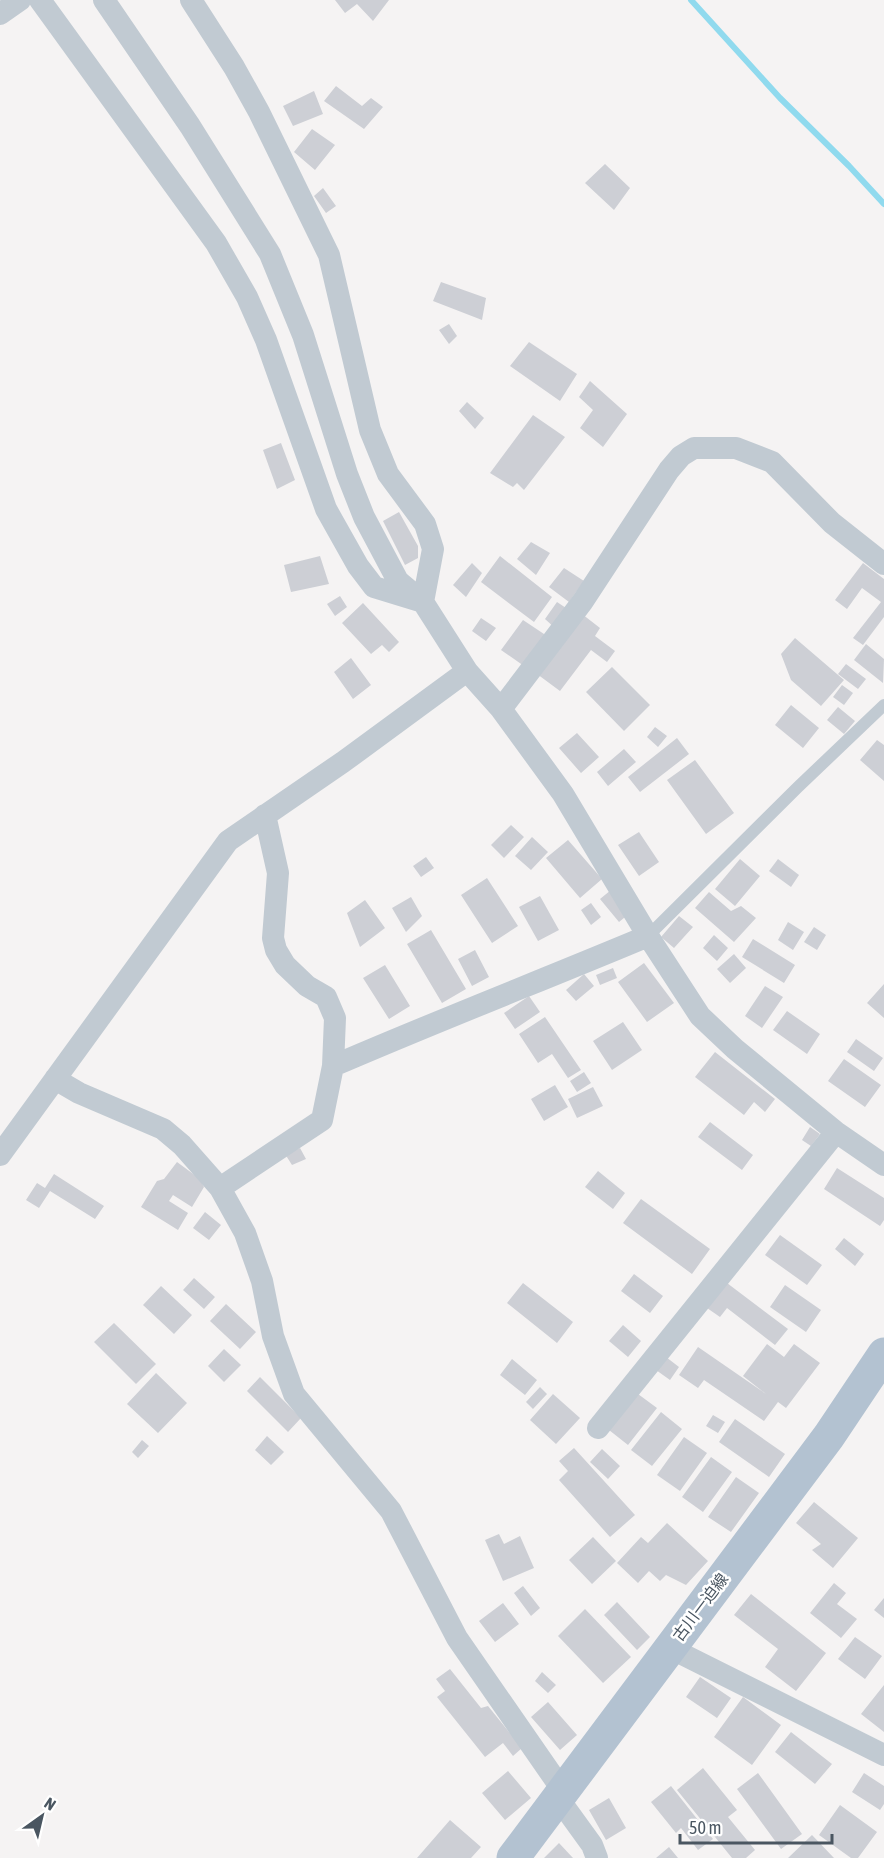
<svg xmlns="http://www.w3.org/2000/svg" width="884" height="1858" font-family="'Asap Condensed','Noto Sans JP',sans-serif">
<style>
.lines{fill:none;stroke-linecap:round;stroke-linejoin:round}
.stream{stroke:#90daee;stroke-width:6}
.building{fill:#cdcfd5}
.service{stroke:#c1cad2;stroke-width:12}
.minor{stroke:#c1cad2;stroke-width:22}
.primary{stroke:#b3c2d1;stroke-width:33}
.labels{text-anchor:middle;dominant-baseline:central;stroke-width:5;stroke-linejoin:round;paint-order:stroke}
.street-label{font-size:16px;fill:#4a5661;stroke:#fff}
</style>
<rect width="100%" height="100%" fill="#f5f3f3"/>
<g class="lines">
<!-- stream -->
<path class="stream" d="M691,0L780,98L849,166L884,204"/>
</g>
<!-- building -->
<path class="building" d="M335,0H389L373,21L357,4L345,13Z
M336,86L362,106L371,98L383,107L364,129L324,101Z
M314,91L323,114L293,126L283,106Z
M312,129L335,145L315,170L294,152Z
M605,164L630,188L614,210L585,183Z
M323,188L336,206L326,213L314,196Z
M441,282L486,298L482,320L433,301Z
M449,324L457,336L449,344L439,330Z
M529,342L577,374L560,401L510,366Z
M590,381L627,414L603,447L580,428L593,410L579,397Z
M467,402L484,418L475,429L459,411Z
M533,415L565,437L524,490L517,483L513,487L490,473Z
M281,443L295,480L277,489L263,450Z
M399,512L418,546V558L405,565L383,521Z
M531,542L550,553L536,575L517,559Z
M320,556L329,584L291,592L284,565Z
M500,556L552,597L534,622L481,582Z
M472,563L482,573L466,597L453,585Z
M863,563L884,579V617L863,645L853,638L881,602L862,588L847,609L835,600Z
M564,568L584,581L569,602L549,587Z
M340,596L347,607L335,616L327,604Z
M557,602L569,610L556,629L545,619Z
M363,603L399,642L389,652L382,645L371,654L342,623Z
M582,614L600,628L595,636L615,651L607,662L591,650L560,691L537,674Z
M481,618L496,628L486,641L472,631Z
M523,620L547,636L524,666L501,650Z
M795,638L844,680L821,706L791,680L781,654Z
M866,644L884,659L883,683L854,660Z
M351,658L371,685L353,699L334,672Z
M846,664L866,679L858,689L838,674Z
M612,667L650,705L624,731L586,692Z
M842,685L853,693L844,705L833,697Z
M791,705L819,728L803,748L775,725Z
M838,707L855,721L844,734L827,720Z
M655,727L667,736L658,747L647,737Z
M577,733L599,757L581,773L559,748Z
M677,738L689,754L640,792L628,777Z
M877,740L884,745V781L860,760Z
M624,749L636,762L608,786L597,772Z
M695,760L734,813L706,834L667,780Z
M511,825L524,837L504,858L491,845Z
M639,832L659,862L639,876L618,845Z
M532,837L548,852L531,870L515,856Z
M568,840L602,879L580,898L546,858Z
M426,857L434,868L421,877L413,866Z
M740,859L760,876L735,906L715,889Z
M778,859L799,875L791,887L769,871Z
M487,878L518,926L492,943L461,895Z
M611,890L630,913L619,922L600,899Z
M709,892L731,911L741,906L756,918L734,942L695,908Z
M540,896L559,930L538,941L519,907Z
M411,897L422,916L406,932L392,908Z
M365,900L385,928L360,947L347,913Z
M591,903L601,917L591,925L581,910Z
M679,916L693,927L674,948L661,937Z
M788,922L804,932L793,950L778,940Z
M814,927L826,935L817,950L804,942Z
M431,930L466,989L442,1003L407,944Z
M714,935L728,948L717,961L703,948Z
M753,939L795,965L784,983L742,957Z
M475,950L489,977L472,986L458,959Z
M734,954L746,968L730,983L717,969Z
M644,963L674,1003L647,1022L618,982Z
M385,965L410,1006L389,1019L363,978Z
M613,968L617,978L600,985L596,975Z
M584,974L594,986L576,1001L566,990Z
M884,984V1018L867,1003Z
M765,986L783,997L762,1028L745,1016Z
M529,996L540,1012L515,1029L504,1013Z
M787,1011L820,1034L807,1054L773,1030Z
M545,1017L581,1070L568,1078L552,1054L538,1063L519,1034Z
M623,1022L642,1050L612,1070L593,1041Z
M856,1039L883,1058L874,1071L847,1052Z
M715,1052L775,1099L765,1112L754,1102L744,1115L695,1077Z
M844,1059L881,1085L865,1107L828,1081Z
M584,1072L591,1083L577,1092L570,1081Z
M555,1085L568,1107L544,1121L531,1099Z
M593,1087L603,1106L577,1118L568,1099Z
M710,1122L753,1155L742,1170L698,1137Z
M810,1127L820,1134L811,1146L802,1140Z
M300,1148L306,1159L292,1165L285,1154Z
M177,1162L200,1179L204,1187L192,1207L173,1195L169,1201L188,1213L178,1230L141,1207L157,1181L164,1179Z
M837,1168L884,1198V1220L880,1226L824,1189Z
M598,1171L625,1193L613,1209L585,1187Z
M54,1174L104,1206L95,1219L50,1191L39,1208L26,1200L37,1183L45,1188Z
M641,1199L710,1249L692,1274L623,1223Z
M205,1212L221,1225L209,1240L193,1228Z
M780,1235L822,1265L807,1285L765,1255Z
M844,1238L864,1254L855,1266L835,1249Z
M634,1274L663,1296L650,1313L621,1291Z
M194,1278L215,1297L204,1309L183,1290Z
M523,1283L573,1322L557,1343L507,1303Z
M727,1283L788,1329L775,1345L727,1308L720,1317L707,1308Z
M785,1285L821,1310L806,1332L770,1307Z
M161,1286L192,1315L174,1334L143,1305Z
M226,1304L256,1332L240,1349L210,1321Z
M114,1323L156,1364L136,1384L94,1342Z
M623,1325L641,1341L628,1357L609,1341Z
M767,1344L784,1357L794,1344L820,1363L786,1408L778,1402L764,1421L704,1380L698,1388L679,1375L698,1347L766,1394L743,1376Z
M224,1349L241,1365L224,1382L208,1366Z
M666,1357L679,1367L670,1380L656,1370Z
M512,1359L537,1380L525,1395L500,1375Z
M156,1373L187,1403L158,1433L127,1404Z
M260,1377L301,1418L288,1432L247,1391Z
M540,1387L547,1394L533,1409L526,1402Z
M553,1394L580,1418L556,1444L530,1420Z
M638,1394L657,1408L628,1445L609,1430Z
M661,1412L682,1429L652,1466L631,1450Z
M713,1415L725,1422L718,1433L706,1426Z
M735,1419L785,1454L769,1477L719,1442Z
M267,1436L284,1452L271,1465L255,1450Z
M684,1437L707,1453L680,1491L657,1475Z
M142,1440L149,1446L138,1458L132,1452Z
M574,1448L635,1515L610,1537L559,1480L568,1471L559,1461Z
M602,1449L620,1466L608,1479L590,1462Z
M711,1457L732,1472L703,1512L682,1497Z
M736,1477L759,1493L731,1532L708,1517Z
M814,1502L858,1538L833,1568L812,1550L821,1544L796,1523Z
M667,1523L708,1561L686,1585L666,1575L660,1581L649,1571L638,1583L617,1563L641,1537L648,1543Z
M499,1534L504,1544L520,1536L534,1568L503,1581L485,1540Z
M593,1537L616,1561L592,1584L569,1560Z
M834,1583L846,1593L837,1604L857,1619L841,1638L810,1613Z
M523,1586L540,1608L531,1616L514,1593Z
M751,1594L826,1653L796,1691L765,1667L778,1649L734,1615Z
M884,1598V1618L874,1610Z
M617,1602L650,1637L637,1650L604,1615Z
M503,1603L519,1624L495,1642L479,1621Z
M585,1609L631,1657L603,1683L558,1636Z
M855,1637L882,1656L865,1679L838,1659Z
M450,1669L481,1708L488,1706L522,1748L513,1756L503,1743L485,1757L437,1697L445,1691L436,1679Z
M542,1672L556,1685L548,1693L535,1681Z
M700,1677L731,1698L717,1718L686,1697Z
M884,1685V1732L861,1714Z
M743,1697L781,1725L752,1765L714,1737Z
M548,1702L577,1735L560,1750L531,1717Z
M791,1732L832,1764L815,1784L775,1752Z
M703,1768L737,1810L728,1817L755,1850L746,1858H732L677,1790Z
M508,1771L531,1798L505,1820L482,1793Z
M758,1773L802,1834L781,1849L737,1789Z
M864,1773L884,1786V1804L880,1810L852,1792Z
M671,1786L713,1839L698,1850L681,1828L676,1833L651,1802Z
M609,1798L626,1828L606,1840L589,1810Z
M840,1805L877,1832L858,1858H851L819,1835Z
M450,1820L481,1847L471,1858H417Z
M812,1835L834,1858H788Z
M559,1843L573,1858H544Z
M669,1847L678,1858H656Z"/>
<g class="lines">
<!-- service -->
<path class="service" d="M648,936L798,787L884,705"/>
<!-- minor -->
<path class="minor" d="M40,0L216,243L247,297L266,340L326,509L358,566L374,587L423,602L433,549L425,524L388,474L370,430L329,255L259,112L234,67L191,0
M104,0L190,126L270,254L303,335L347,474L364,517L398,581L423,602L467,671L501,709L563,794L648,936L700,1016L735,1049L836,1132L884,1165
M0,14L20,0
M501,709L583,601L669,470L681,456L694,448H736L772,462L832,523L884,564
M333,1066C437,1021 543,980 648,936
M55,1079L79,1093L163,1129L182,1145L220,1188L245,1233L262,1281L273,1336L294,1394L391,1511L457,1638L563,1791
M0,1155L228,841L343,762L467,671
M220,1188L322,1120L333,1066L335,1018L326,997L307,986L285,965L276,950L273,938L278,873L265,815
M598,1428L836,1132
M670,1648L884,1755
M558,1798L592,1845L597,1858"/>
<!-- primary -->
<path class="primary" d="M513,1858L829,1436L884,1354"/>
</g>
<g class="labels">
<!-- street labels -->
<g class="street-label">
<text transform="translate(700 1607) rotate(-53)">古川一迫線</text>
</g>
</g>
<!-- north arrow -->
<g transform="translate(42 1816) rotate(34)" stroke="#ffffff" stroke-width="4.5" paint-order="stroke">
<path d="M0-4.5L10 22L0 15L-10 22Z" fill="#4a5661"/>
<text y="-9" font-size="16" font-weight="bold" text-anchor="middle" fill="#4a5661">N</text>
</g>
<!-- scale -->
<path d="M680 1834v9h152v-9" fill="none" stroke="#4a5661" stroke-width="3"/>
<text x="689" y="1834" font-size="18" fill="#4a5661" stroke="#ffffff" stroke-width="4.5" paint-order="stroke">50 m</text>
</svg>
